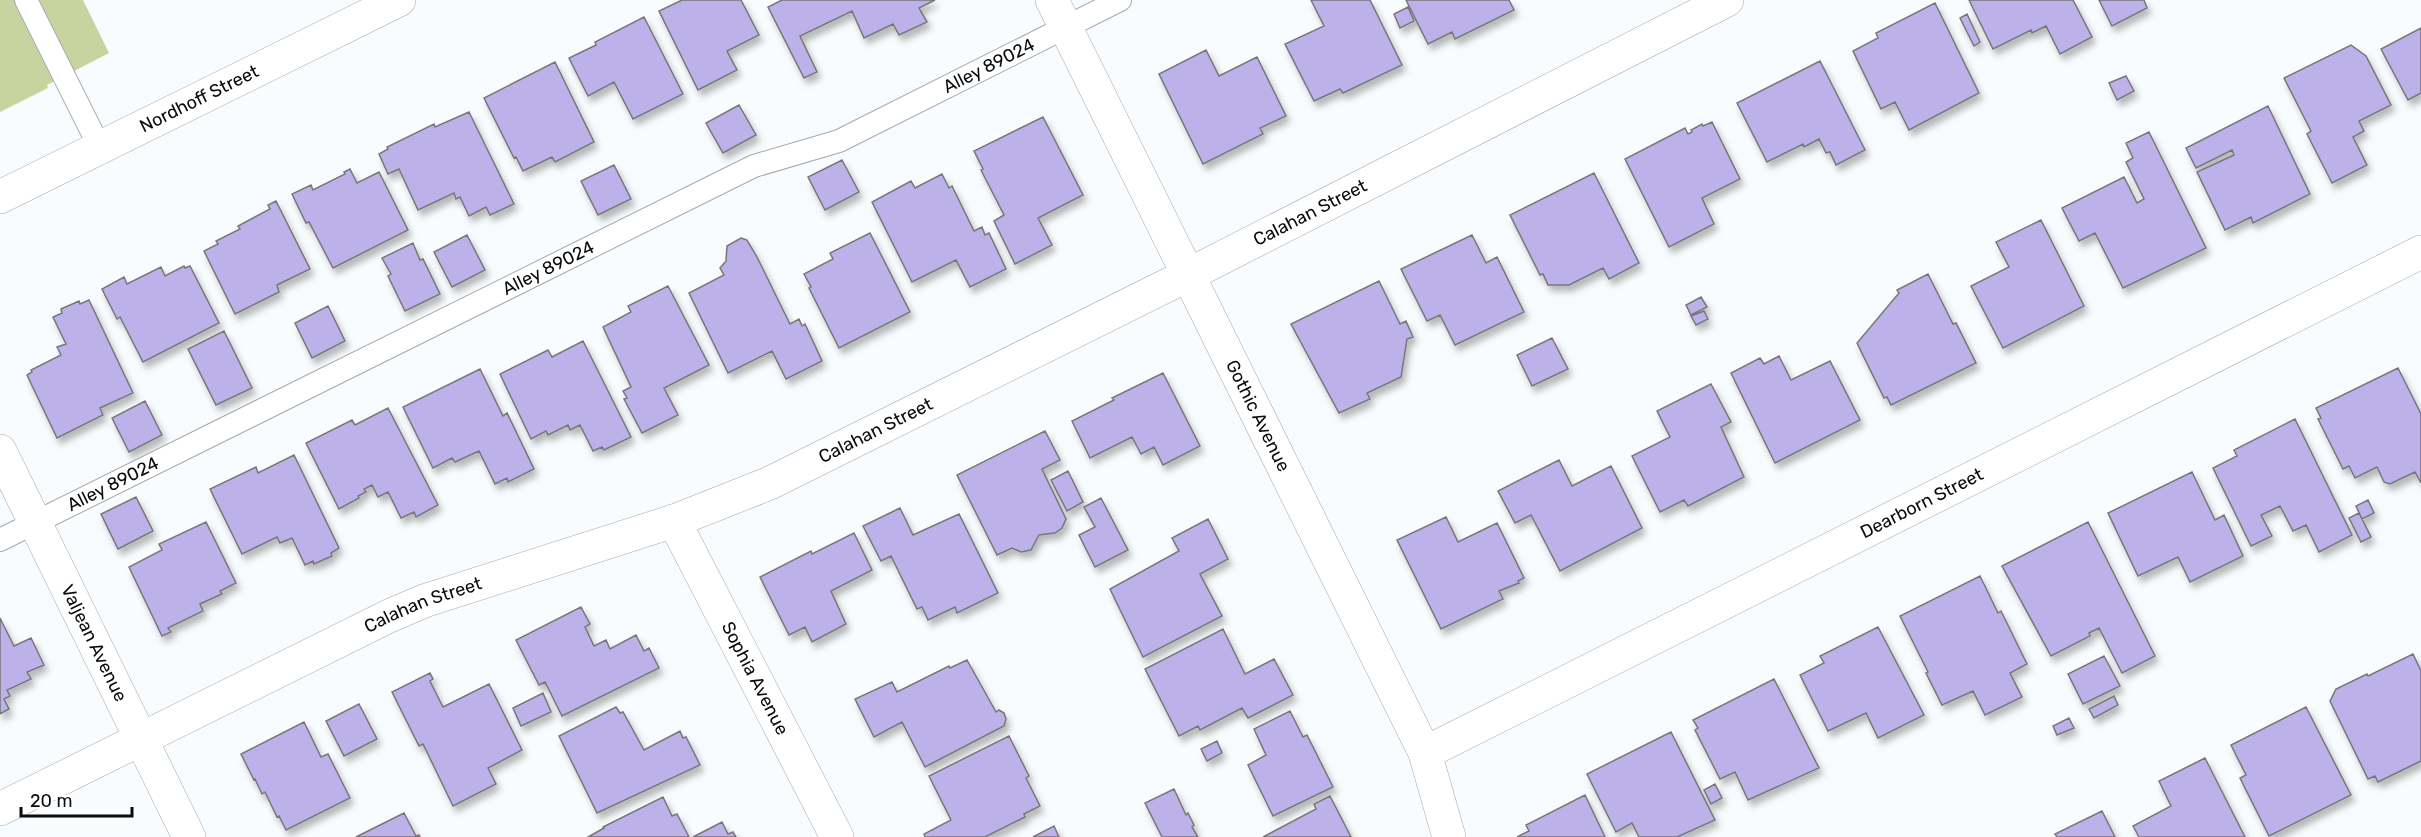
<svg xmlns="http://www.w3.org/2000/svg" width="2421" height="837" font-family="Rubik,sans-serif">
<style>
.green{fill:#c8d4a0}
.building{fill:#bdb1ea;stroke:#77767a;stroke-width:1.5;filter:url(#shadow)}
.lines{fill:none;stroke-linecap:round;stroke-linejoin:round}
.lane-casing{stroke:#a5a9ad;stroke-width:24}
.street-casing{stroke:#a5a9ad;stroke-width:34}
.secondary-casing{stroke:#a5a9ad;stroke-width:34}
.primary-casing{stroke:#a5a9ad;stroke-width:34}
.lane{stroke:#fff;stroke-width:22}
.street{stroke:#fff;stroke-width:33}
.secondary{stroke:#fff;stroke-width:33}
.primary{stroke:#fff;stroke-width:33}
.labels{text-anchor:middle;dominant-baseline:central;stroke-width:4.5;stroke-linejoin:round;paint-order:stroke}
.street-label{font-size:18px;fill:#0a0b0d;stroke:#fff}
</style>
<defs>
<filter id="shadow"><feDropShadow dx="3.5" dy="6" stdDeviation="3" flood-color="#0004"/></filter>
</defs>
<rect width="100%" height="100%" fill="#f9fcfe"/>
<!-- green -->
<path class="green" d="M0,0H83L109,53L47,85L48,88L0,112Z"/>
<!-- building -->
<path class="building" d="M682,0H741L759,35L727,51L737,70L698,90L659,11Z
M782,0H935L919,8L927,22L899,35L893,24L864,38L852,11L800,36L817,72L804,78L768,7Z
M1311,0H1370L1402,65L1343,93L1340,89L1314,101L1285,44L1324,26Z
M1406,0H1509L1514,10L1455,39L1452,32L1428,44Z
M1969,0H2073L2092,37L2060,54L2046,26L2032,33L2031,30L1993,49Z
M2099,0H2144L2147,8L2112,26Z
M1935,3L1979,93L1909,130L1895,102L1881,109L1853,51L1878,38L1876,33Z
M1408,7L1414,21L1400,28L1394,14Z
M1967,14L1980,42L1974,46L1960,18Z
M644,17L683,94L633,119L614,82L588,96L569,58L596,45L595,42Z
M2421,28V93L2408,100L2381,49Z
M2351,45L2366,56L2391,105L2359,121L2364,131L2353,137L2367,165L2332,183L2307,134L2311,131L2284,78Z
M1206,50L1219,76L1257,57L1286,116L1260,128L1263,134L1203,164L1159,74Z
M1820,61L1865,150L1836,165L1830,152L1826,153L1819,139L1804,147L1803,144L1767,162L1737,103Z
M555,62L594,142L555,162L552,157L523,171L516,157L514,158L484,98Z
M2126,76L2134,91L2117,100L2109,83Z
M739,105L756,135L723,153L706,123Z
M2268,106L2310,194L2253,223L2251,217L2225,230L2197,172L2234,155L2232,150L2196,168L2186,148Z
M469,112L514,204L490,215L486,207L469,216L460,197L456,199L454,193L418,210L399,169L388,174L379,154L388,149L387,147L434,124L435,127Z
M1043,117L1083,195L1038,218L1052,245L1015,264L994,221L1004,215L981,170L983,169L974,151Z
M1712,122L1740,179L1702,198L1714,224L1669,247L1625,159L1685,128L1688,134L1692,132L1691,130L1702,124L1703,126Z
M2149,132L2206,248L2123,288L2095,233L2079,241L2062,208L2124,177L2137,203L2144,199L2126,162L2133,158L2126,143Z
M842,160L859,192L825,210L808,177Z
M614,165L631,199L598,215L581,181Z
M350,169L357,183L379,172L408,230L333,268L309,222L306,223L292,194L311,185L313,190L345,174L344,172Z
M1594,173L1639,263L1609,279L1603,268L1569,285H1548L1543,274L1540,275L1510,215Z
M942,174L949,188L952,186L974,231L982,227L985,235L989,233L1006,269L970,287L956,260L912,282L872,202L911,181L915,188Z
M276,201L310,269L277,285L279,292L235,314L204,251L218,244L216,241L240,229L238,226L270,209L268,205Z
M2041,220L2084,306L2003,348L1971,286L2009,267L1996,242Z
M870,233L910,312L839,348L809,288L811,287L804,274L833,259L830,253Z
M467,235L485,270L452,287L434,252Z
M1472,235L1486,263L1497,257L1524,312L1455,345L1440,315L1427,321L1401,269Z
M741,238L747,240L757,257L790,324L799,319L802,326L805,324L822,361L786,379L772,351L728,373L689,293L724,275L720,268L726,261L727,246Z
M413,243L420,260L423,259L440,294L405,311L388,276L391,274L382,258Z
M184,266L185,268L190,266L219,323L143,362L120,317L117,319L102,289L124,277L127,284L161,267L165,276Z
M1928,274L1953,324L1956,323L1976,363L1891,405L1887,397L1884,398L1857,343L1899,293L1897,290Z
M1379,281L1400,324L1406,321L1413,337L1407,339L1401,377L1367,393L1370,399L1339,413L1291,324Z
M668,286L709,365L664,388L678,415L642,433L624,399L627,398L623,391L631,387L603,327L631,312L628,306Z
M1701,297L1707,307L1691,315L1686,305Z
M89,300L133,393L100,408L103,415L57,438L27,375L32,372L31,370L61,355L57,347L66,344L53,317L62,313L61,309L79,301L80,304Z
M328,306L345,341L312,358L295,323Z
M1704,311L1708,319L1696,325L1691,316Z
M224,331L252,388L216,405L188,349Z
M1552,338L1568,369L1532,386L1517,355Z
M583,341L631,437L604,450L602,447L593,451L580,425L570,430L568,425L548,435L546,431L531,439L500,374L548,350L552,357Z
M1779,356L1791,380L1830,361L1860,420L1775,463L1731,373L1760,358L1764,364Z
M2398,368L2421,414V483L2415,472L2390,484L2384,482L2377,467L2355,478L2349,466L2343,469L2318,419L2321,418L2316,408Z
M480,369L503,416L507,413L534,469L508,482L507,478L495,484L479,451L455,462L452,458L433,468L403,407Z
M1163,373L1200,446L1163,465L1154,447L1141,454L1132,437L1090,458L1072,421L1114,400L1112,398Z
M1711,384L1731,422L1721,427L1744,477L1688,506L1684,500L1660,512L1632,456L1670,437L1657,411Z
M145,401L162,435L129,452L112,418Z
M388,408L438,505L416,517L414,512L401,518L388,492L378,497L372,485L364,489L366,492L358,496L359,498L339,509L306,443L352,420L355,425Z
M2295,419L2352,535L2319,552L2306,525L2293,531L2280,506L2261,515L2272,536L2251,546L2213,468L2237,456L2234,450Z
M1045,431L1060,460L1042,469L1066,519L1062,528L1055,533L1039,535L1031,550L1021,552L1012,548L997,555L957,475Z
M294,455L339,548L331,553L332,556L314,564L313,561L305,565L292,538L280,543L277,537L242,554L210,489L256,467L258,473Z
M1559,460L1572,486L1611,466L1642,528L1560,571L1531,515L1515,523L1498,491Z
M1068,471L1083,502L1067,511L1051,480Z
M2192,472L2215,520L2224,515L2243,556L2190,582L2178,557L2138,576L2108,513Z
M136,497L153,531L118,549L101,514Z
M1101,498L1128,550L1095,567L1079,535L1095,527L1084,507Z
M2368,500L2374,513L2362,519L2356,506Z
M900,508L913,535L959,514L998,593L957,613L955,607L928,620L922,607L917,609L891,556L881,561L863,526Z
M2359,513L2371,537L2361,542L2349,518Z
M1446,517L1458,542L1497,523L1524,578L1518,581L1519,583L1499,591L1503,599L1441,629L1397,540Z
M1208,519L1228,559L1200,574L1222,616L1143,657L1110,589L1179,551L1172,538Z
M206,522L236,583L220,591L222,594L200,604L203,611L168,628L171,632L162,636L129,567L162,550L159,544Z
M2088,522L2155,656L2122,673L2099,628L2089,633L2090,636L2051,656L2002,566Z
M854,533L872,570L831,591L846,624L812,642L805,627L789,635L760,577L811,551L812,554Z
M1980,576L1998,613L2001,611L2027,664L2010,673L2022,697L1985,715L1973,691L1942,705L1926,673L1928,672L1900,616Z
M581,607L590,624L585,627L594,646L606,640L610,649L636,635L644,651L649,648L659,668L562,716L545,682L539,685L516,640Z
M0,618L14,646L31,638L44,665L27,672L31,679L7,690L10,696L4,699L9,709L0,714Z
M1878,627L1924,715L1878,738L1866,713L1828,731L1800,675L1824,663L1820,656Z
M1223,629L1245,674L1274,659L1293,695L1248,718L1242,708L1200,730L1198,726L1179,736L1145,669Z
M2413,654L2421,671V761L2378,782L2375,776L2368,779L2330,701L2336,689L2367,674L2368,676Z
M2104,656L2120,686L2083,704L2068,674Z
M967,660L996,712L999,710L1004,713L1006,719L1004,726L925,767L902,722L874,737L855,699L892,682L897,692L949,666L950,668Z
M430,673L433,679L430,681L443,707L489,684L522,750L488,768L496,784L453,806L423,744L419,746L392,692Z
M1774,679L1819,768L1748,800L1735,772L1720,779L1695,730L1698,728L1693,720Z
M543,693L551,712L521,726L513,708Z
M2114,696L2118,705L2094,718L2089,709Z
M359,704L377,739L344,756L326,721Z
M616,707L620,713L623,712L644,750L680,731L683,738L686,737L700,765L597,813L559,736Z
M2306,707L2351,795L2269,836L2240,778L2246,775L2231,745Z
M1290,711L1303,737L1307,735L1333,787L1273,816L1248,765L1266,755L1254,729Z
M2069,718L2074,728L2057,735L2053,726Z
M304,722L321,757L328,754L350,798L286,830L279,816L277,817L265,792L262,794L255,779L254,780L241,754Z
M1671,732L1715,820L1677,837H1639L1632,823L1616,832L1587,774Z
M1009,736L1029,776L1026,778L1040,806L1024,814L1025,817L985,837H925L924,834L951,820L929,776Z
M1217,741L1222,753L1207,761L1201,749Z
M2205,758L2245,837H2139L2133,826L2171,806L2159,781Z
M1715,784L1722,798L1711,804L1704,790Z
M1174,789L1186,815L1188,813L1194,825L1192,827L1198,837H1162L1145,803Z
M1585,795L1605,837H1517L1529,831L1526,825Z
M1330,796L1351,837H1263L1316,809L1314,804Z
M663,797L672,816L677,814L689,837H588L604,828L603,827Z
M2102,811L2115,837H2057L2055,834Z
M404,813L416,836L419,835L420,837H356Z
M722,822L728,834L733,832L736,837H693Z
M1054,826L1059,837H1033Z"/>
<g class="lines">
<defs>
<g id="lane">
<path d="M26,0L100,148"/>
<path id="s1" d="M0,540L754,166L839,141L1120,0"/>
</g>
<g id="street">
<path id="s2" d="M0,451L189,837"/>
<path id="s3" d="M674,521L837,837"/>
<path id="s4" d="M1425,753L2421,252"/>
<path id="s5" d="M0,809L389,616L424,601L674,521L770,483L1188,275L1727,0"/>
</g>
<g id="secondary">
<path id="s6" d="M1052,0L1425,753L1449,837"/>
</g>
<g id="primary">
<path id="s7" d="M0,197L399,0"/>
</g>
</defs>
<!-- lane casing -->
<use href="#lane" class="lane-casing"/>
<!-- street casing -->
<use href="#street" class="street-casing"/>
<!-- secondary casing -->
<use href="#secondary" class="secondary-casing"/>
<!-- primary casing -->
<use href="#primary" class="primary-casing"/>
<!-- lane -->
<use href="#lane" class="lane"/>
<!-- street -->
<use href="#street" class="street"/>
<!-- secondary -->
<use href="#secondary" class="secondary"/>
<!-- primary -->
<use href="#primary" class="primary"/>
</g>
<g class="labels">
<!-- street labels -->
<g class="street-label">
<text stroke="none"><textPath href="#s1" startOffset="1098">Alley 89024</textPath></text>
<text stroke="none"><textPath href="#s7" startOffset="222">Nordhoff Street</textPath></text>
<text stroke="none"><textPath href="#s5" startOffset="1442">Calahan Street</textPath></text>
<text stroke="none"><textPath href="#s1" startOffset="612">Alley 89024</textPath></text>
<text stroke="none"><textPath href="#s6" startOffset="464">Gothic Avenue</textPath></text>
<text stroke="none"><textPath href="#s5" startOffset="956">Calahan Street</textPath></text>
<text stroke="none"><textPath href="#s1" startOffset="126">Alley 89024</textPath></text>
<text stroke="none"><textPath href="#s4" startOffset="556">Dearborn Street</textPath></text>
<text stroke="none"><textPath href="#s5" startOffset="470">Calahan Street</textPath></text>
<text stroke="none"><textPath href="#s2" startOffset="214">Valjean Avenue</textPath></text>
<text stroke="none"><textPath href="#s3" startOffset="177">Sophia Avenue</textPath></text>
</g>
</g>
<!-- scale -->
<path d="M21 807v9h111v-9" fill="none" stroke="#0a0b0d" stroke-width="3"/>
<text x="30" y="807" font-size="18" fill="#0a0b0d" stroke="#ffffff" stroke-width="4.5" paint-order="stroke">20 m</text>
</svg>
